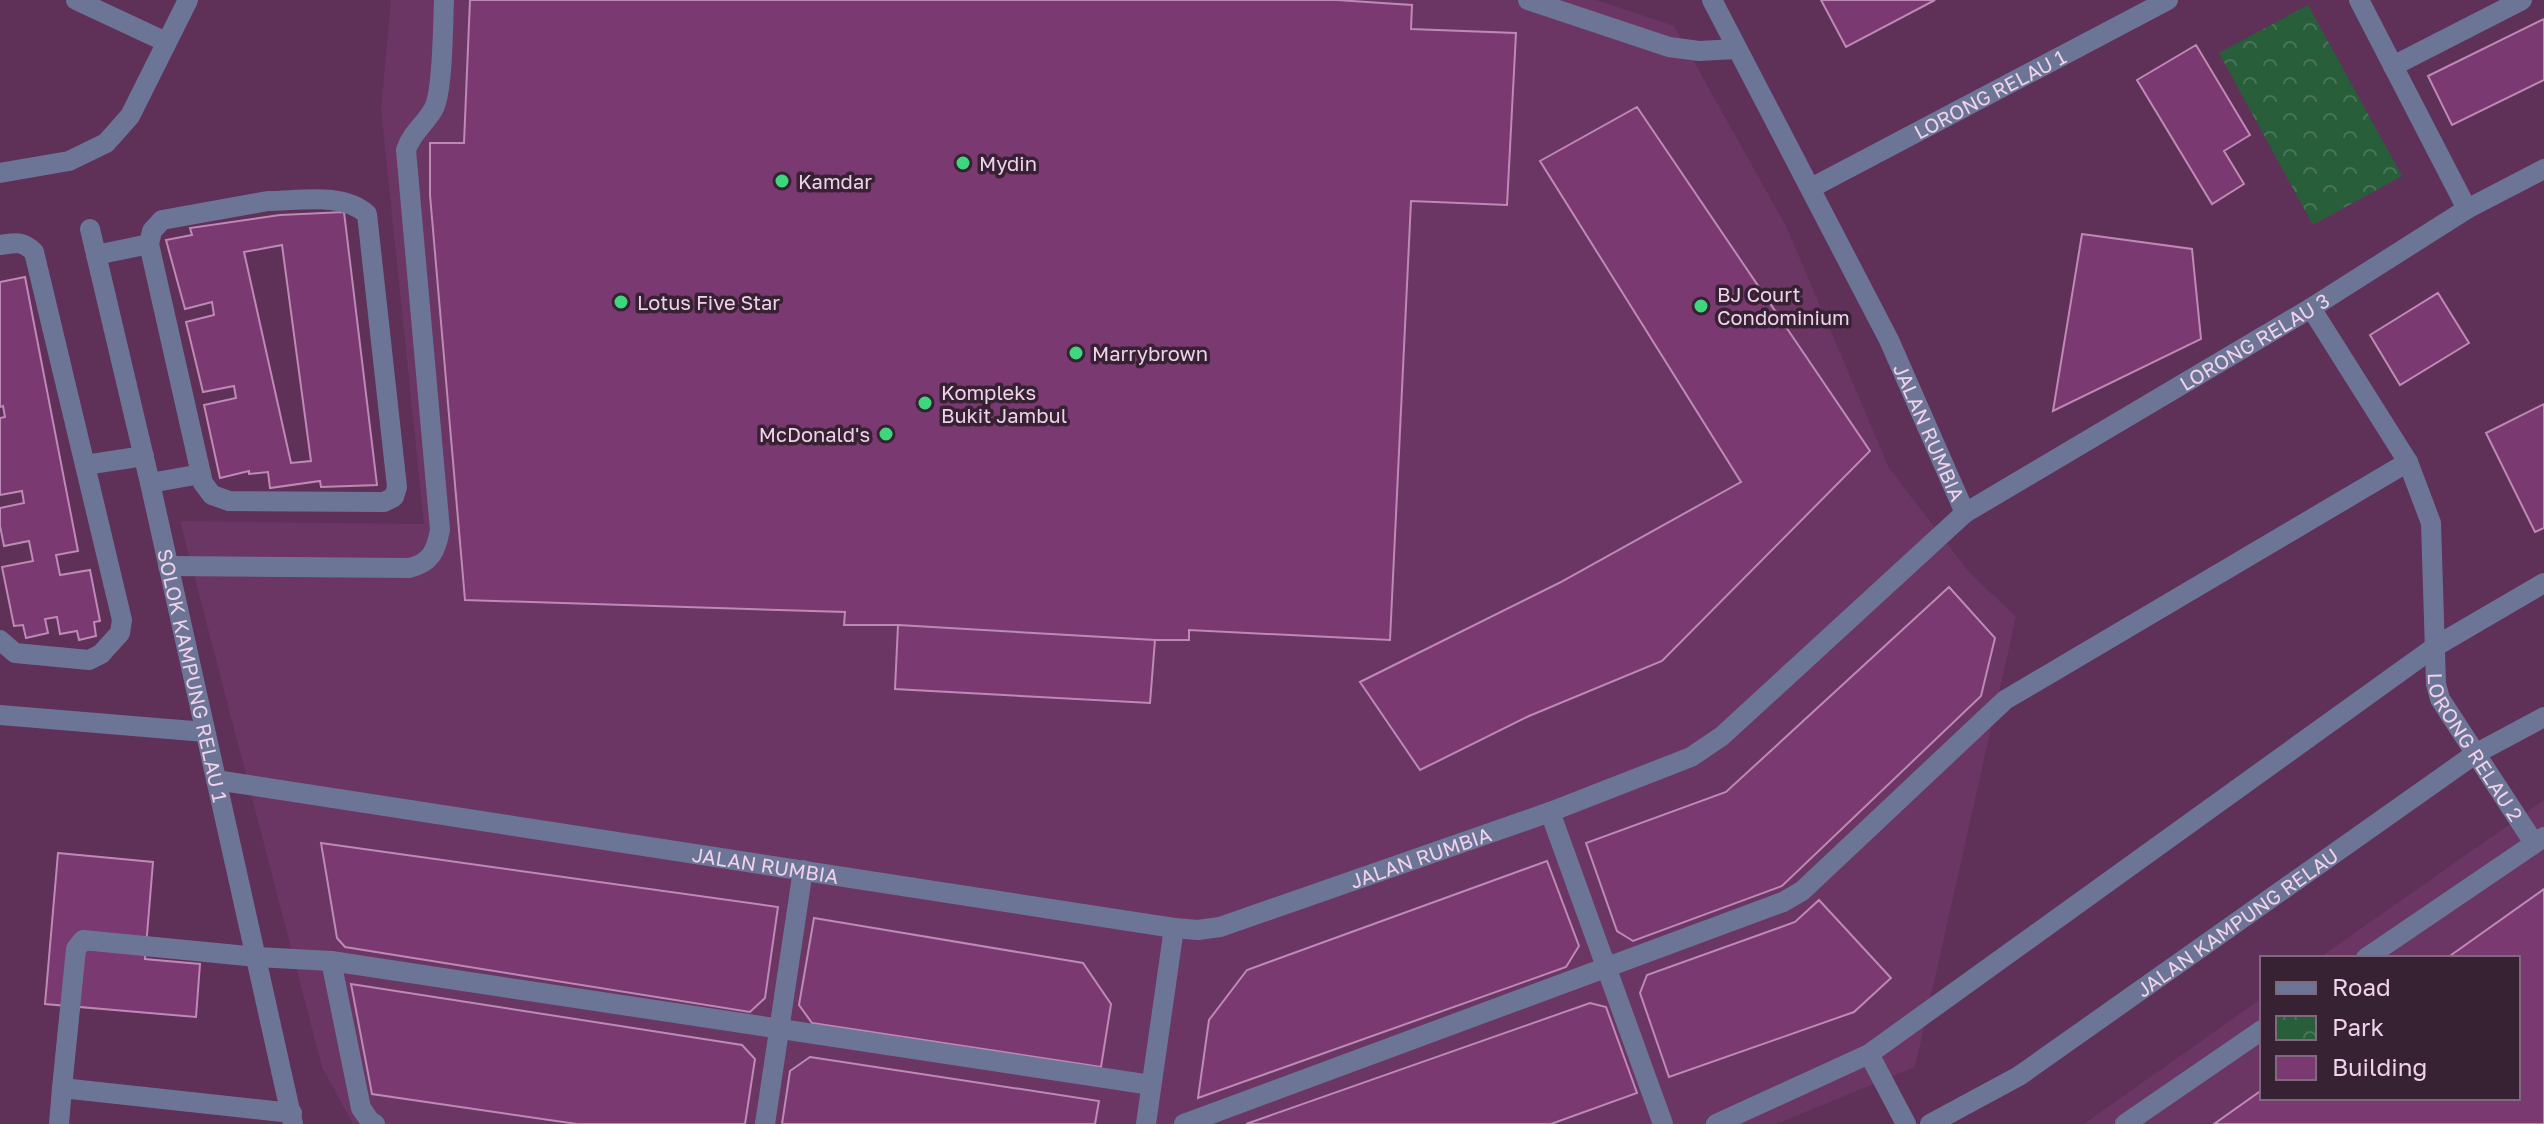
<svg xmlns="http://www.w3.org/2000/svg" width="2544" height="1124" font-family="'Golos Text',sans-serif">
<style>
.built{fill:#6b3664}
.park{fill:url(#park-crowns)}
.building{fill:#7a3971;stroke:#be89b5;stroke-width:2;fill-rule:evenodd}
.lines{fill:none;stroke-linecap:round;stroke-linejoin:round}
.minor{stroke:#6c7596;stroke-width:20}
.poi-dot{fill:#3fd77d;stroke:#372234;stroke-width:3}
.labels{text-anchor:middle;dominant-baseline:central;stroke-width:7;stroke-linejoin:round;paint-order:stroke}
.street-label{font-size:20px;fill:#f0d3ea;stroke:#372234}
.poi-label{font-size:20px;fill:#f0d3ea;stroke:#372234;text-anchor:start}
</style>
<defs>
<pattern id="park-crowns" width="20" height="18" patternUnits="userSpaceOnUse" patternTransform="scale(2)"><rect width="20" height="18" fill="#285e3a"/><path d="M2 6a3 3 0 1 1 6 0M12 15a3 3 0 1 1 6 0" fill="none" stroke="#487457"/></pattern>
</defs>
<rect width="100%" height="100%" fill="#5f3058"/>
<!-- built -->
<path class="built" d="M391,0H1596L1674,26L1787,228L1889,468L1969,572L2016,617L1915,1067L1776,1124H353L322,1067L180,521L424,524L381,109Z
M2544,800V1124H2084L2262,998V1098H2518V958H2319Z"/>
<!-- park -->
<path class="park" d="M2308,5L2402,176L2313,225L2219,53Z"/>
<!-- building -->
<path class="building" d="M470,0H1337L1412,5L1411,29L1516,33L1507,205L1411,201L1390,640L1189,630V640H1155L898,625H844L845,612L465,600L430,195V143H464Z
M1821,0H1935L1846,47Z
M2544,19V80L2452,125L2428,76Z
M2196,45L2250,135L2224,151L2244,184L2212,204L2137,80Z
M1637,107L1870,451L1662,661L1529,716L1420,770L1360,682L1559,583L1741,482L1540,161Z
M344,212L377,485L321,487L320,481L270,488L268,472L249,474V471L220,478L204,405L236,398L234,386L203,392L186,322L214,315L212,302L185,309L166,240L192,235L190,228L280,215ZM282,245L311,461L291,463L244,252Z
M2082,234L2192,249L2201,339L2053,411Z
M25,277L78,551L56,555L60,575L90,570L100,621L94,622L96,636L79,640L77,631L60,634L57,617L45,619L48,633L26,638L23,625L14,626L2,567L33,561L29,541L4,546L0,526V508L24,503L22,491L0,495V418L5,417L3,406L0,407V282Z
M2438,293L2469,343L2400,385L2370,335Z
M2544,404V528L2535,532L2486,433Z
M1949,587L1995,638L1981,696L1782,886L1633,941L1617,931L1586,843L1726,792Z
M898,625L1155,640L1150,703L895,689Z
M321,843L778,907L765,998L750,1012L345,947L337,938Z
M58,853L153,862L145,959L200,964L196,1017L45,1004Z
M1547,861L1579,946L1566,967L1198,1098L1209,1020L1247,970Z
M2544,889V1124H2214L2262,1090V1098H2518V958H2447Z
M1819,900L1891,978L1854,1012L1669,1077L1640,993L1647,975L1795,922Z
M814,918L1083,963L1111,1004L1101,1067L812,1023L799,1005Z
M351,984L742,1045L755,1059L745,1124H577L372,1094Z
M1590,1003L1606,1007L1637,1093L1551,1124H1246Z
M810,1057L1099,1101L1095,1124H782L790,1071Z"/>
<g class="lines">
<!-- minor -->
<g class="minor">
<path d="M76,0L166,42"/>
<path d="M1528,0L1669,47L1699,51L1736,49"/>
<path id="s1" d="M1712,0L1889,340L1965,513"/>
<path d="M2359,0L2467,209"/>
<path d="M2393,66L2522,0"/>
<path d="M0,173L69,161L106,143L130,116L188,0"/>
<path id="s2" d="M1811,188L2168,0"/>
<path d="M268,201C299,201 342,192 367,214L397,487L394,497L384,502L229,501L212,495L203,483L149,244L152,231L162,220Z"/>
<path id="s3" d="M90,229L150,483L293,1124"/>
<path d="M0,245C15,243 22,240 34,252L122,620L120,633L101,654L89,660L15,653L0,640"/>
<path d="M96,255L149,244"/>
<path id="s4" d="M2311,308L2408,462L2431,523L2436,684L2440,699L2534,843"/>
<path d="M85,465L144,456"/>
<path d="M150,483L201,474"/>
<path d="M168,566L409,568C431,563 436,551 440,530L406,150C413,130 426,124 434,108C443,90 443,23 444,0"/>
<path d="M0,715L205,732"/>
<path id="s5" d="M216,780L1174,928L1198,930L1220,927L1550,812L1691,757L1722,736L1965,513L2311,308L2467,209L2544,169"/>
<path d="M1550,812L1663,1124"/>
<path d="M2366,958L2544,837"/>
<path d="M331,961L1151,1085"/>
<path d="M1869,1054L1906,1124"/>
<path d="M62,1088L76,949L83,940L257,957L331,961L361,1108L370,1121L375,1124"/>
<path d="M59,1124L62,1088L292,1113"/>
<path d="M765,1124L803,870"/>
<path d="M1146,1124L1174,928"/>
<path d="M1184,1124L1783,902L1802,891L2005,700L2408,462"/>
<path d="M1716,1124L1869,1054L2436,646L2544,583"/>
<path id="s6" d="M1930,1124L2019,1076L2475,754L2544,717"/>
<path d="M2125,1124L2262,1030"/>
</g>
</g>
<!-- markers -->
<g class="poi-dot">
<circle cx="963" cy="163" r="8"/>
<circle cx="782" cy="181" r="8"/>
<circle cx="621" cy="302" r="8"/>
<circle cx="1701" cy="306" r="8"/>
<circle cx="1076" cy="353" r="8"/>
<circle cx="925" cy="403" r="8"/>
<circle cx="886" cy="434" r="8"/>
</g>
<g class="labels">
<!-- street labels -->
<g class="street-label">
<text stroke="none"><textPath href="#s2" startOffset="202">LORONG RELAU 1</textPath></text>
<text stroke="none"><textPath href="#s5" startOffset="2220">LORONG RELAU 3</textPath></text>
<text stroke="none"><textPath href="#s1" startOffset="484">JALAN RUMBIA</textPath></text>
<text stroke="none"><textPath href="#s3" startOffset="458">SOLOK KAMPUNG RELAU 1</textPath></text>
<text stroke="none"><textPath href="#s4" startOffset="482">LORONG RELAU 2</textPath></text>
<text stroke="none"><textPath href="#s5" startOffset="1228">JALAN RUMBIA</textPath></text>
<text stroke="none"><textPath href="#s5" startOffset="556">JALAN RUMBIA</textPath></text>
<text stroke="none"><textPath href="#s6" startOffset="368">JALAN KAMPUNG RELAU</textPath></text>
</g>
<!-- poi labels -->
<g class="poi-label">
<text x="979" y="163">Mydin</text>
<text x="798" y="181">Kamdar</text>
<text x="1717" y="294">BJ Court<tspan x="1717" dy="23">Condominium</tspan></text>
<text x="637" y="302">Lotus Five Star</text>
<text x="1092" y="353">Marrybrown</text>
<text x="941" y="392">Kompleks<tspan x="941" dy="23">Bukit Jambul</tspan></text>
<text x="870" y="434" text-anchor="end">McDonald's</text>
</g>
</g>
<!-- legend -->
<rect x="2260" y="956" width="260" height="144" fill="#372234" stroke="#81697d" stroke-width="2"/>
<rect x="2276" y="982" width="40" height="12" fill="#6c7596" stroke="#81697d" stroke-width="2"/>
<text x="2332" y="996" font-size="24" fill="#f0d3ea">Road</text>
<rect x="2276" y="1016" width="40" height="24" fill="url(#park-crowns)" stroke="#81697d" stroke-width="2"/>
<text x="2332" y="1036" font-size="24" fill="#f0d3ea">Park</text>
<rect x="2276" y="1056" width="40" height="24" fill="#7a3971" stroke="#81697d" stroke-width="2"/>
<text x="2332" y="1076" font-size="24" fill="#f0d3ea">Building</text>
</svg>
